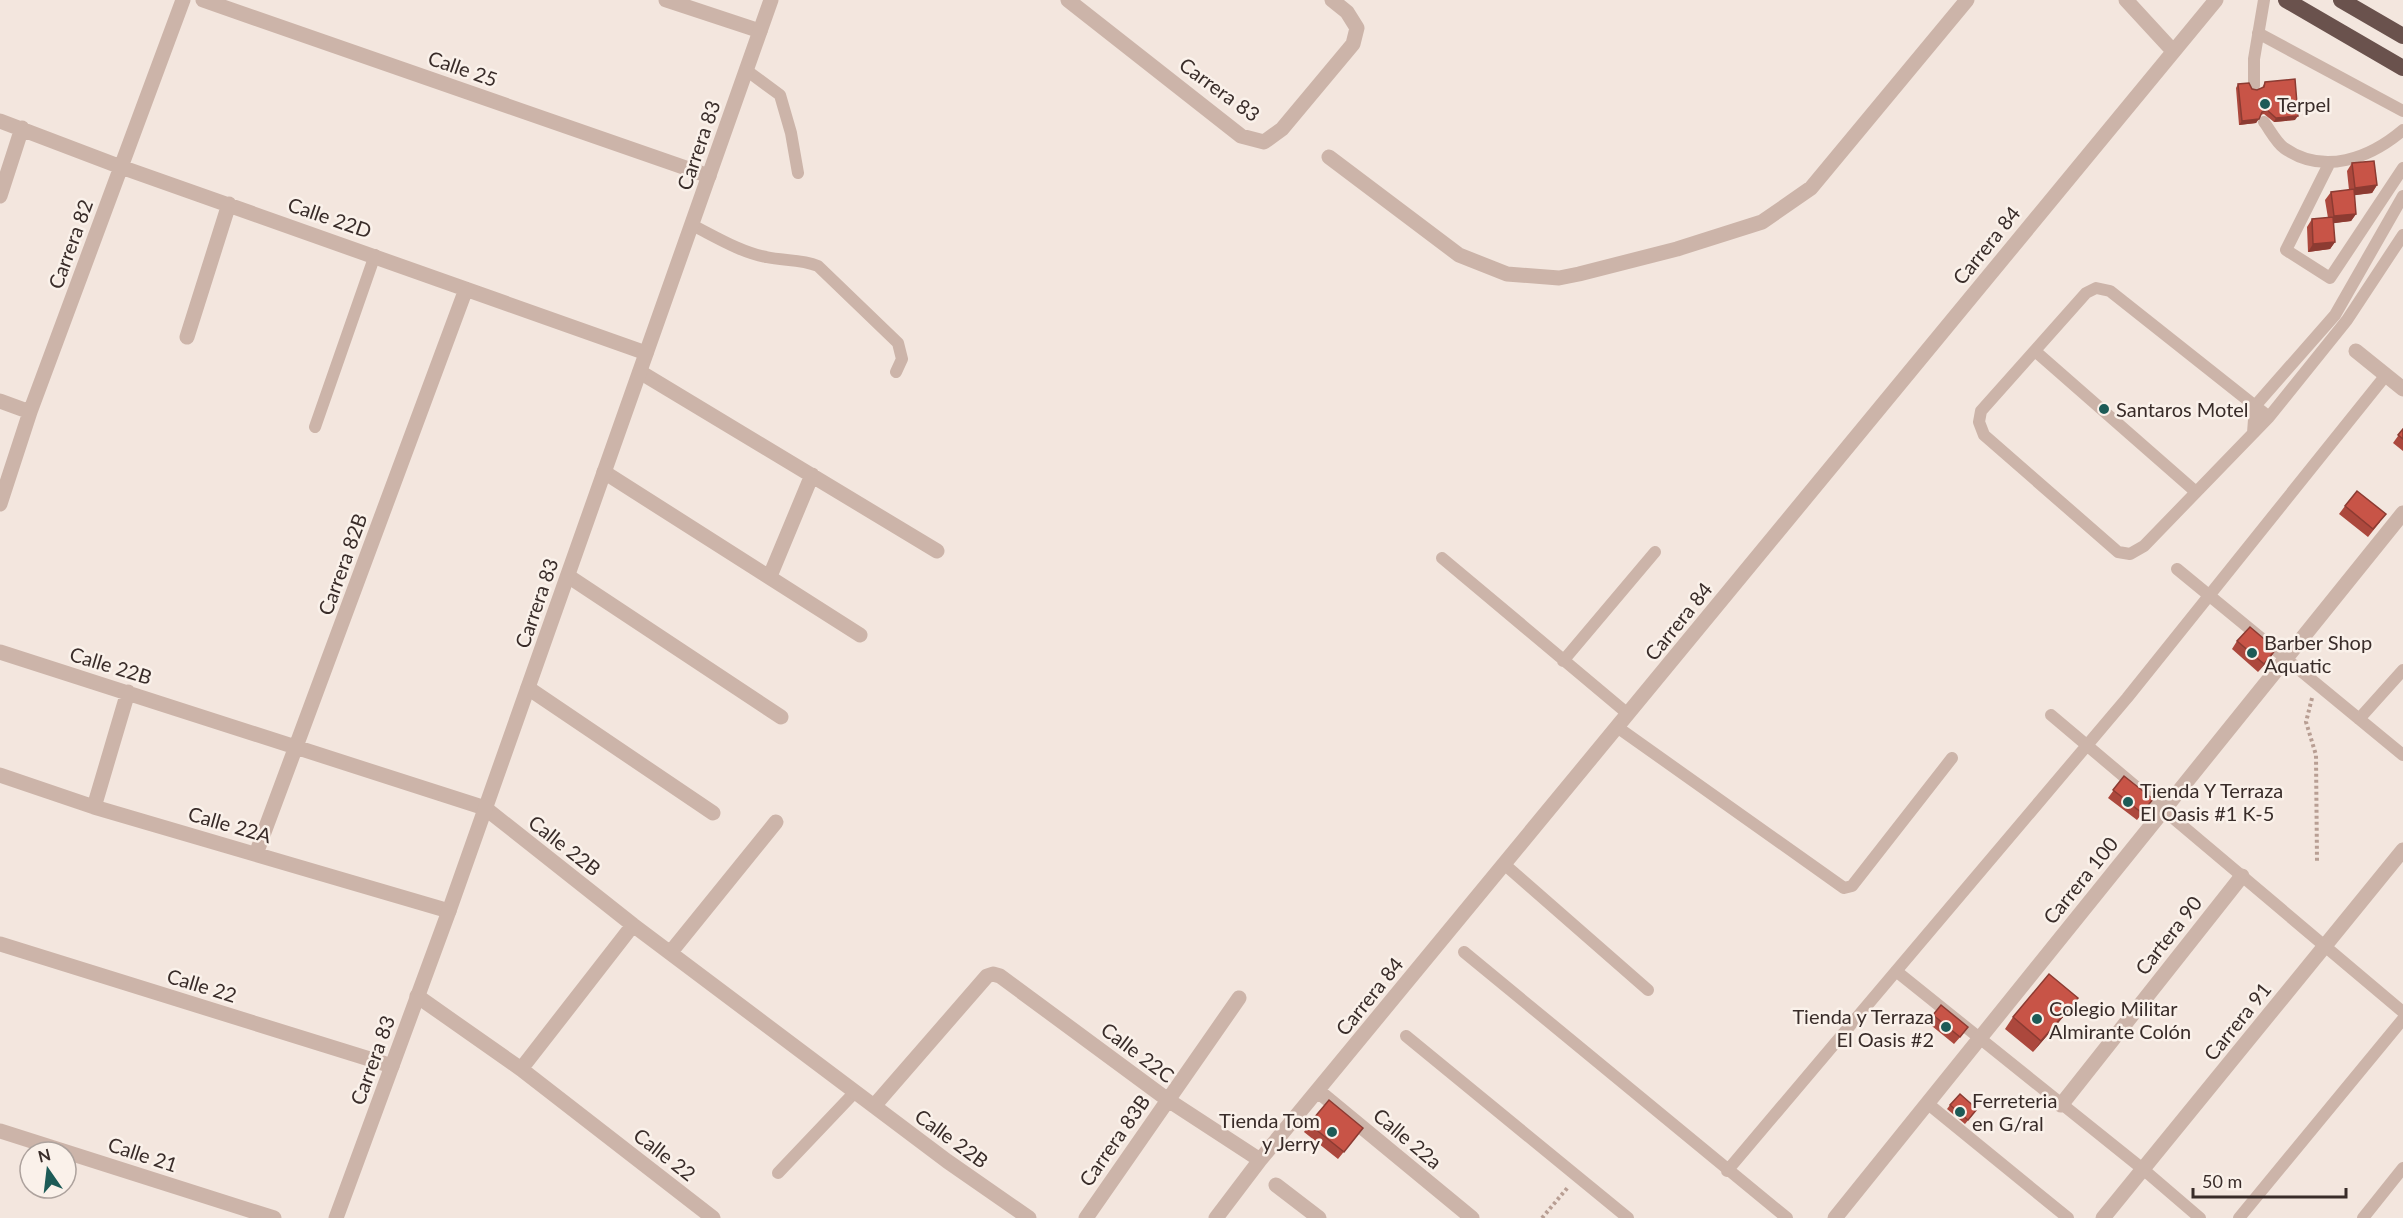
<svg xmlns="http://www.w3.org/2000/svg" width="2403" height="1218" font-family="Lato,sans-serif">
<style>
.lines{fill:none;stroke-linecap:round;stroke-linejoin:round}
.path{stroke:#b89e93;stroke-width:4;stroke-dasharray:3 3;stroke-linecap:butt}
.service{stroke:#ccb4a9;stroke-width:12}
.minor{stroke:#ccb4a9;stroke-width:15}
.tertiary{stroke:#ccb4a9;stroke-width:15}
.trunk{stroke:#6a524d;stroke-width:16}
.wall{fill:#ac483d}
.shaded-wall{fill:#8c3b32}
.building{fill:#c85447;stroke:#8c3b32;stroke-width:1.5}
.poi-dot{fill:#1d5b57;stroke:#faf1ea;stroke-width:2}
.labels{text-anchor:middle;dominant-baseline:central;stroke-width:5;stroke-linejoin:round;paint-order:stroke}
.street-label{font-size:20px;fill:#392c29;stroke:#faf1ea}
.poi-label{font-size:20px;fill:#392c29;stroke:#faf1ea;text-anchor:start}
</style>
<rect width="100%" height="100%" fill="#f3e6de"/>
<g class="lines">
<!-- path -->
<path class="path" d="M2312,698L2306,722L2316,755L2317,862
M1542,1218L1569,1186"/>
<!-- service -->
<path class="service" d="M2258,33L2403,111
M746,70L780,95L791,133L798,173
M2254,86V59L2264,0
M2264,122C2270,130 2276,142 2284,148C2324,176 2370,158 2403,130
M2330,162L2286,250L2330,278L2403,168
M692,225C716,237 740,252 766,257C784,261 800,259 818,266L898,343L902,359L896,372
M2035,351L2196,492
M2269,417L2110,291L2096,288L2086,293L1981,411L1979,422L1984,435L2118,552L2130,554L2144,546L2269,417L2347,320L2403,235
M315,427L375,255
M2253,433L2255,406L2335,315L2403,196
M1442,558L1628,714
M2177,569L2403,755
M1563,661L1655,552
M2051,715L2403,1012
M2359,719L2403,670
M1617,727L1844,888L1852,886L1952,758
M1504,864L1648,990
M1464,952L1787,1218
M1896,971L2144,1170L2200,1218
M1406,1036L1628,1218
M1927,1103L2068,1218
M1727,1171L2127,698L2386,375
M778,1173L855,1092
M2239,1218L2403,1019
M2363,1218L2403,1168"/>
<!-- minor -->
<path class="minor" d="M203,0L709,176
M666,0L760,31
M1068,0L1241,136L1264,142L1282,129L1353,44L1357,28L1347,12L1332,0
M2126,0L2173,51
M0,121L121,167L646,353
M1329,157L1459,255L1507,274L1559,278L1579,274L1677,249L1762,222L1811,188L1967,0
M0,196L22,128
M187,337L229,204
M2356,351L2403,389
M640,372L937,551
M0,401L30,412
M604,472L860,635
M0,504L30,412L183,0
M568,576L781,717
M770,576L812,475
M0,652L485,808L633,925L947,1161L1029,1218
M528,688L713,813
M0,775L94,807L449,911
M94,807L128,692
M256,854L466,289
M0,944L392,1066
M670,953L776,822
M417,996L521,1069L713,1218
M521,1069L633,925
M1318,1091L1472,1218
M2061,1105L2242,876
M874,1106L987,976L993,974L1000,976L1168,1100L1260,1160
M0,1131L274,1218
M1276,1185L1319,1218
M1086,1218L1239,998
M1216,1218L1260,1160L2216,0
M1835,1218L2403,513
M2103,1218L2403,850"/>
<!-- tertiary -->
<path class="tertiary" d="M336,1218L449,911L771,0"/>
<!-- trunk -->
<path class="trunk" d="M2286,0L2403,68
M2341,0L2403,36"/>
</g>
<!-- wall -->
<path class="wall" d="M2265,82L2295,120L2274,122L2264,114L2260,115L2256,123L2239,125L2236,88L2238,84L2257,90L2262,88Z
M2352,163L2377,185L2372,193L2354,195L2356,214L2351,221L2333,223L2335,242L2330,249L2308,252L2307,227L2312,219L2328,218L2325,200L2331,192L2349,190L2347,171Z
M2403,429V451L2393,443Z
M2345,506L2380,522L2368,537L2339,514Z
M2237,641L2271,657L2258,672L2232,649Z
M2124,776L2153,799L2137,820L2108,798Z
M2070,1009L2033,1052L2005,1029L2013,1017Z
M1933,1015L1962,1035L1954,1044L1927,1022Z
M1950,1105L1974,1113L1965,1124L1947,1109Z
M1309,1124L1363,1128L1338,1159L1304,1132Z"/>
<!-- shaded-wall -->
<path class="shaded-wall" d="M2298,116L2295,120L2274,122L2276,118Z
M2259,119L2256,123L2239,125L2242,121Z
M2377,185L2372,193L2349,196L2355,188Z
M2356,214L2351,221L2328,224L2334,216Z
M2335,242L2330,249L2308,252L2313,244Z
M2276,649L2271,657L2258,672L2264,664Z
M2078,998L2070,1009L2033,1052L2041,1041Z"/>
<!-- building -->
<path class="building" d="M2295,79L2298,116L2276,118L2267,110L2262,112L2259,119L2242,121L2238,84L2249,83L2252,89L2257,90L2264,87L2265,82Z
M2374,161L2377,185L2355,188L2352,163Z
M2354,189L2356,214L2334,216L2331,192Z
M2333,217L2335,242L2313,244L2312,219Z
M2403,429V439L2398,435Z
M2357,491L2386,514L2373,529L2345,506Z
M2250,627L2276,649L2264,664L2237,641Z
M2124,776L2153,799L2142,813L2113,790Z
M2049,974L2078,998L2041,1041L2013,1017Z
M1941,1005L1968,1027L1960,1037L1933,1015Z
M1960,1094L1977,1109L1968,1120L1950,1105Z
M1329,1100L1363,1128L1344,1152L1309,1124Z"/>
<!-- markers -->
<g class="poi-dot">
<circle cx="2265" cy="104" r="6"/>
<circle cx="2104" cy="409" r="6"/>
<circle cx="2252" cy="653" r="6"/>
<circle cx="2128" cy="802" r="6"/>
<circle cx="2037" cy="1019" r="6"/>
<circle cx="1946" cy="1027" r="6"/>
<circle cx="1960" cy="1112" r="6"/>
<circle cx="1332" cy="1132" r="6"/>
</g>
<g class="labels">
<!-- street labels -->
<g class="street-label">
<text transform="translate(463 68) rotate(19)">Calle 25</text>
<text transform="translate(1220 89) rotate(36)">Carrera 83</text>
<text transform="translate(698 145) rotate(-71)">Carrera 83</text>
<text transform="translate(330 217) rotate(19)">Calle 22D</text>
<text transform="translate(70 244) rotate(-70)">Carrera 82</text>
<text transform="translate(1986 245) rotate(-51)">Carrera 84</text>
<text transform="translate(342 564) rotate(-70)">Carrera 82B</text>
<text transform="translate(536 603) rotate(-71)">Carrera 83</text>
<text transform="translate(1678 621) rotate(-51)">Carrera 84</text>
<text transform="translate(111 665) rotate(17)">Calle 22B</text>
<text transform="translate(230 824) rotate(16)">Calle 22A</text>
<text transform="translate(565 845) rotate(38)">Calle 22B</text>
<text transform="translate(2080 880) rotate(-51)">Carrera 100</text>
<text transform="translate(2168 935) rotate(-52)">Cartera 90</text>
<text transform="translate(202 985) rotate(17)">Calle 22</text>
<text transform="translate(1369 996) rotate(-51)">Carrera 84</text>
<text transform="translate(2237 1021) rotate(-51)">Carrera 91</text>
<text transform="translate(1138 1052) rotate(37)">Calle 22C</text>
<text transform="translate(372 1060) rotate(-70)">Carrera 83</text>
<text transform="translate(952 1138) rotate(36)">Calle 22B</text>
<text transform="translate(1408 1138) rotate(40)">Calle 22a</text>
<text transform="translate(1114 1140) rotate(-55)">Carrera 83B</text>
<text transform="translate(143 1154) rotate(18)">Calle 21</text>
<text transform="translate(665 1154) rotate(38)">Calle 22</text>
</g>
<!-- poi labels -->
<g class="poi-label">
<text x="2277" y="104">Terpel</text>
<text x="2116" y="409">Santaros Motel</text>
<text x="2264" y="642">Barber Shop<tspan x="2264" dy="23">Aquatic</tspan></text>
<text x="2140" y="790">Tienda Y Terraza<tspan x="2140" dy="23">El Oasis #1 K-5</tspan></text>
<text x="2049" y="1008">Colegio Militar<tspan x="2049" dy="23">Almirante Colón</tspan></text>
<text x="1934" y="1016" text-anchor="end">Tienda y Terraza<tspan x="1934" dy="23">El Oasis #2</tspan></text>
<text x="1972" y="1100">Ferreteria<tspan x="1972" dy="23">en G/ral</tspan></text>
<text x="1320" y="1120" text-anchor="end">Tienda Tom<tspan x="1320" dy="23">y Jerry</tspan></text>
</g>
</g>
<!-- north arrow -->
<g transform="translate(48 1170) rotate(346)"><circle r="28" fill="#faf1ea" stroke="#ada29d" stroke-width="1.5"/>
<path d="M0-4.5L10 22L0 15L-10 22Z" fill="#1d5b57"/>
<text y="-9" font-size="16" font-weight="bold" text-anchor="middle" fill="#392c29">N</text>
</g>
<!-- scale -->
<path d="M2193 1188v9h153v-9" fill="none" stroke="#392c29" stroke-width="3"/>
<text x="2202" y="1188" font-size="18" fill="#392c29" stroke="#faf1ea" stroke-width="4.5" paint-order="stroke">50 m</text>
</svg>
